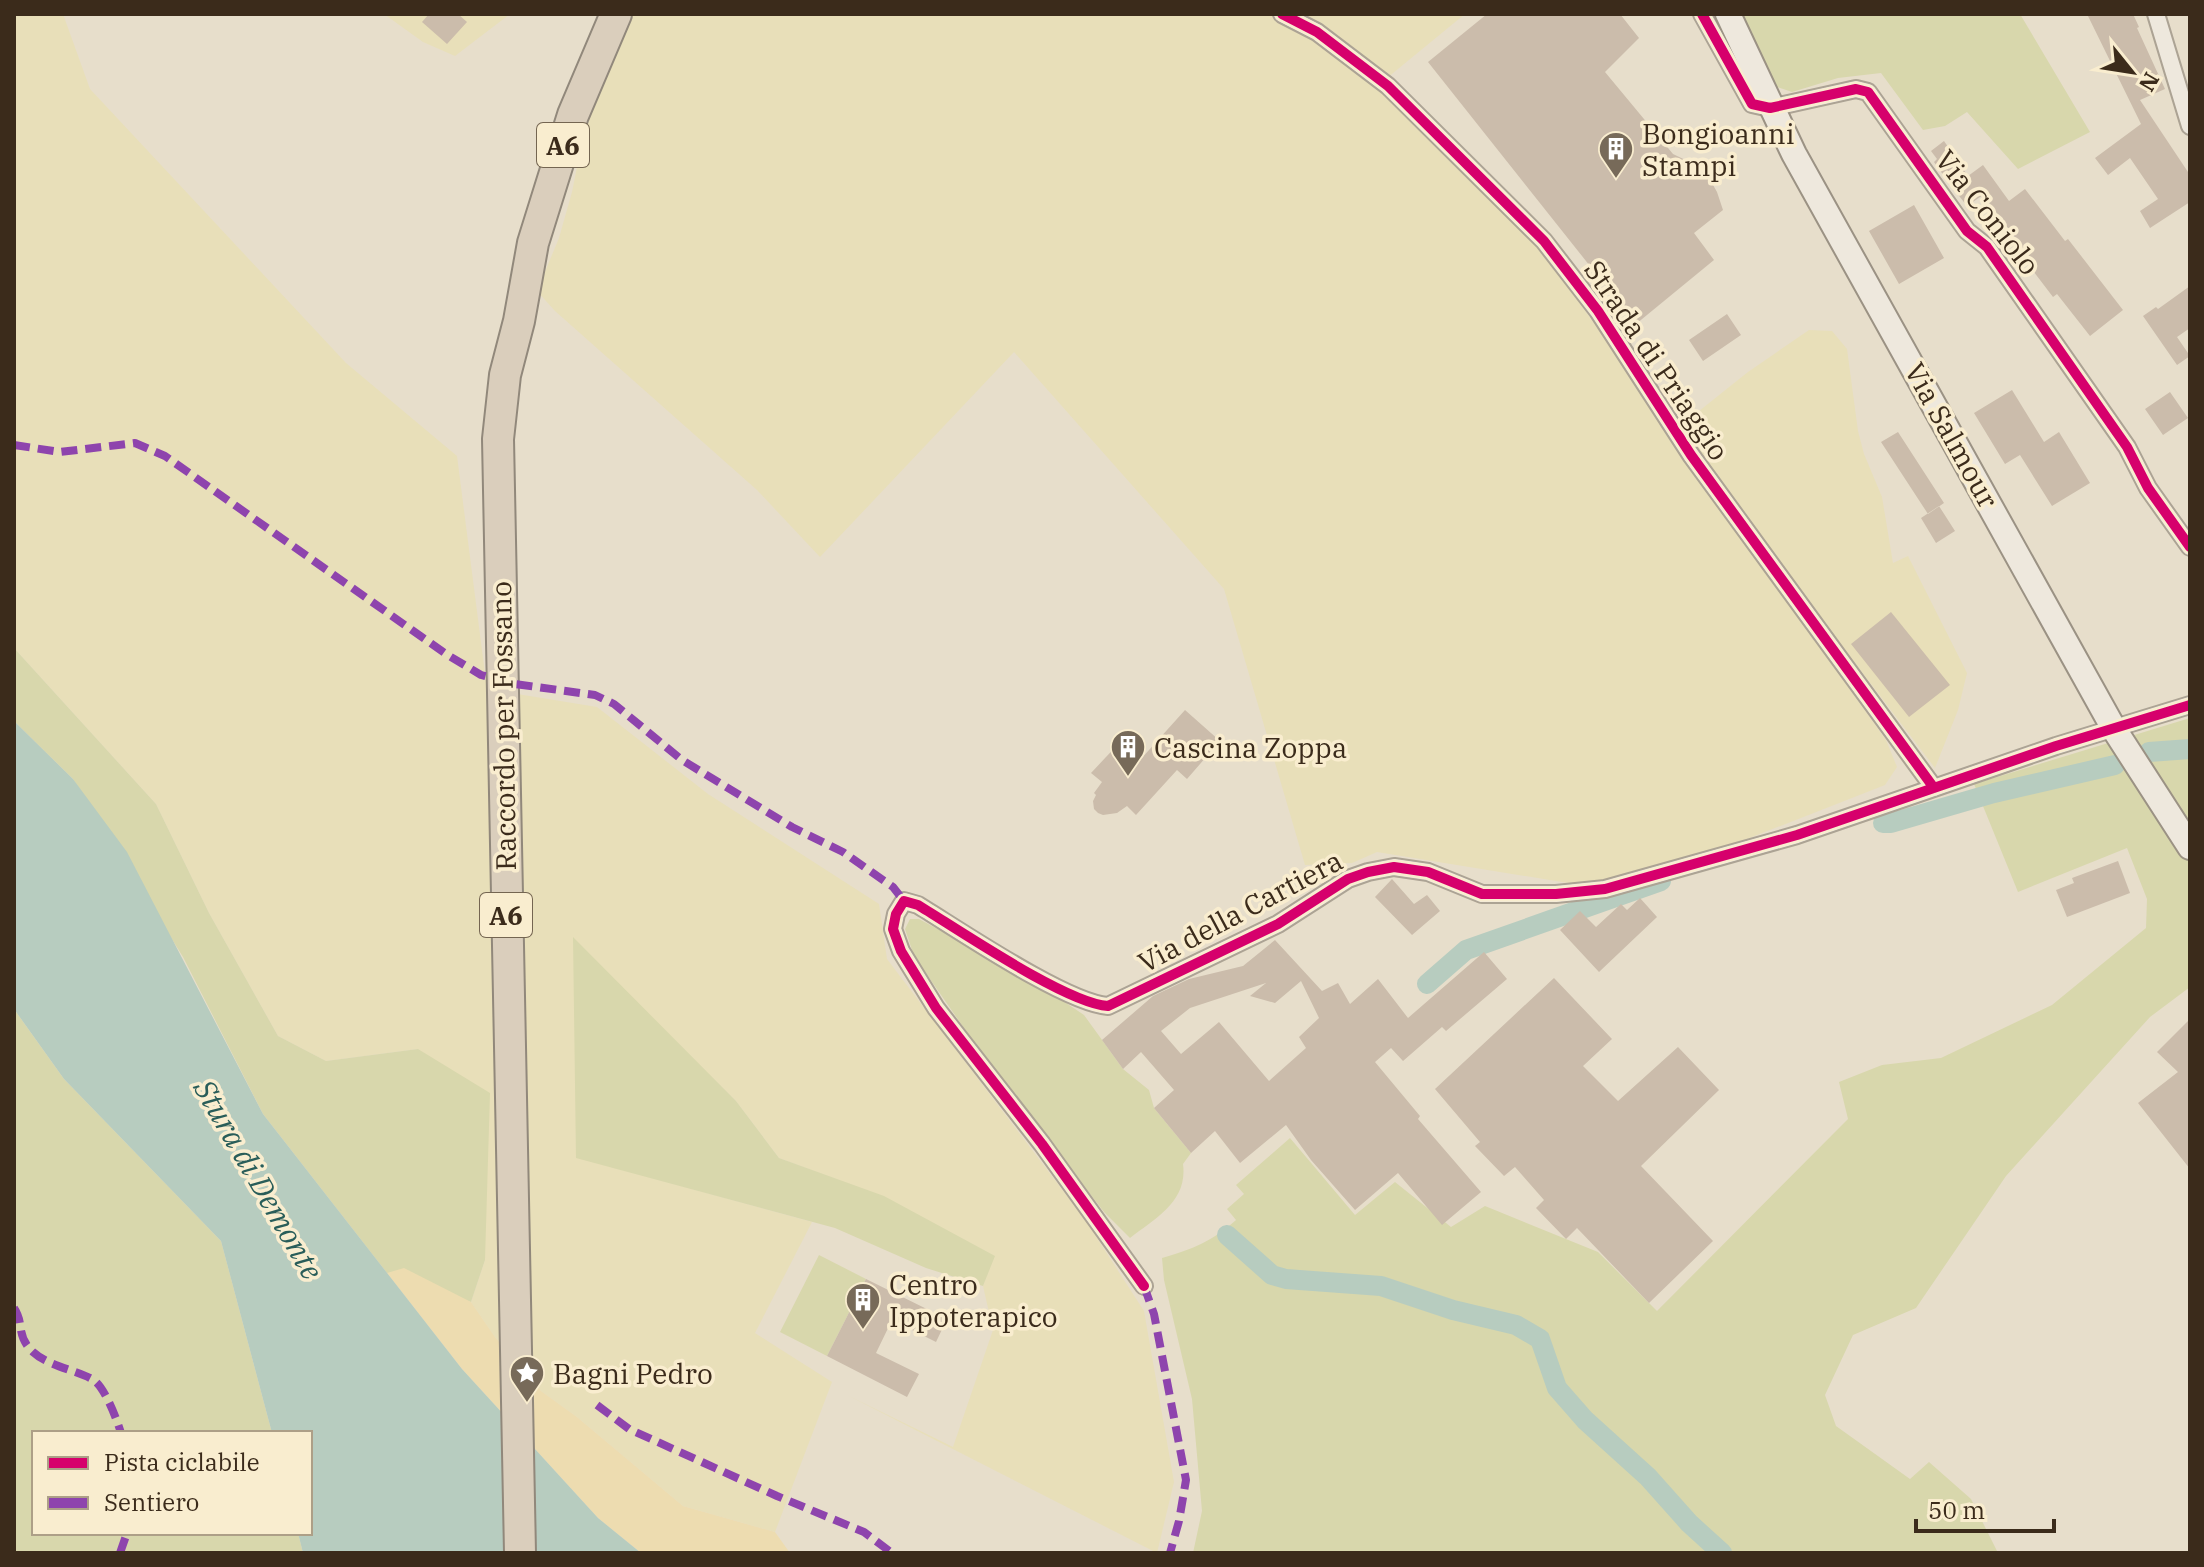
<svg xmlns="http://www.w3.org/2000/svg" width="2204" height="1567" font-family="'IBM Plex Serif',serif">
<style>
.farmland{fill:#e8dfb9}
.green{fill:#d8d7ac}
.sand{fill:#eddcb0}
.water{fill:#b7ccbf}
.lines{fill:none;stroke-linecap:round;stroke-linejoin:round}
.canal{stroke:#b7ccbf;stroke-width:20}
.building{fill:#cbbcab;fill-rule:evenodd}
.street-casing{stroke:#aca394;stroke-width:20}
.secondary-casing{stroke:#9b9284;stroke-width:28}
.highway-casing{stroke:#91887b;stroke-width:34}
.street{stroke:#eee8dd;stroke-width:16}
.secondary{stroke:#eee8dd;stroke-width:24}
.highway{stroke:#dacebc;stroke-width:30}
.quiet{stroke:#8e44ad;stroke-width:8;stroke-dasharray:16 8;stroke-linecap:butt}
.cycleway-casing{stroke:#f9edcf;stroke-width:15}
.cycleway{stroke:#d6006c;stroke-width:10}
.labels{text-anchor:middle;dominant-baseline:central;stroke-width:7;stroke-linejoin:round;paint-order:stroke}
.shield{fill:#f9edcf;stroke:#746551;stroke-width:2}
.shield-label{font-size:26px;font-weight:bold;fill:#3b2b1b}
.poi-label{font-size:28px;fill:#3b2b1b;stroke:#f9edcf;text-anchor:start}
.street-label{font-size:28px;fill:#3b2b1b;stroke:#f9edcf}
.water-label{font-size:30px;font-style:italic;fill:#295d59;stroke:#f9edcf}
</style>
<rect width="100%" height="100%" fill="#e7decb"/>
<!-- farmland -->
<path class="farmland" d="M14,14H63L90,89L346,363L457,456L487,689L597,707L708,794L879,904L887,959L1086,1221L1144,1311L1174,1482L1157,1553L847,1395L953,1447L993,1330L983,1286L994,1256L884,1197L779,1158L736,1101L690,1056L576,1157L812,1222L755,1333L832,1382L775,1532L683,1506L577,1417L541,1391L495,1337L471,1302L485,1260L418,1049L326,1061L278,1036L209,913L156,804L14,648Z
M384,14H510L455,56L423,42Z
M632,14H1465L1376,87L1452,157L1537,243L1618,357L1669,435L1748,372L1809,330L1832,331L1847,349L1858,431L1864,454L1882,497L1893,563L1908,556L1967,673L1958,710L1935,768L1820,617L1806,628L1886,740L1897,767L1885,785L1673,868L1605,889L1377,852L1352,863L1305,865L1224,589L1014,352L820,557L757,490L555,311L537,291L559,238L572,192L586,122L617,45Z"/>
<!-- green -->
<path class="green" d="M1742,14H2020L2090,132L2018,169L1967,112L1945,126L1923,130L1881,73L1838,78L1792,92L1774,86Z
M14,648L156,804L209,913L278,1036L326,1061L418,1049L490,1093L485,1260L471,1302L387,1273L263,1114L183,957L73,779L14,721Z
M2190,718V987L2150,1017L2006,1176L1916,1308L1853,1335L1825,1395L1836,1426L1910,1479L1929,1462L1971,1499L1998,1553H1193L1202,1511L1192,1399L1164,1280L1162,1258C1195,1248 1211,1242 1236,1220L1227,1209L1244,1194L1236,1185L1290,1138L1355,1215L1395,1182L1451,1227L1485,1206L1598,1252L1657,1311L1848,1119L1839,1082L1882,1065L1941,1058L2052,1005L2146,928L2147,899L2127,848L2018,892L1974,784Z
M910,919H919L1032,980L1084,1015L1123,1069L1149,1090L1154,1108L1191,1153L1183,1164C1188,1201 1156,1218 1130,1238L1104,1212L982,1054L914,956L905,929Z
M573,937L736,1101L779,1158L884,1196L995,1256L983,1286L926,1268L835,1228L576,1158Z
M14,1009L64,1079L221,1241L272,1433H34V1533H298L303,1553H14Z
M819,1255L866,1279L827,1356L780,1332Z"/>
<!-- sand -->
<path class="sand" d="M404,1268L471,1302L495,1337L541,1391L577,1417L683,1506L775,1532L790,1553H641L598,1518L462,1369L387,1273Z"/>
<!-- water -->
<path class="water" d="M14,721L73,779L127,852L263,1114L462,1369L598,1518L641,1553H303L298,1533H310V1433H272L221,1241L64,1079L14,1009Z"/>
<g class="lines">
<!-- canal -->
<path class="canal" d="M2149,752L2190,749
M1883,823H1891L1994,793L2115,765
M1427,984L1466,950L1661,881
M1227,1235L1272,1275L1286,1279L1381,1286L1453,1310L1516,1325L1540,1339L1557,1388L1585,1420L1648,1477L1689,1523L1722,1553"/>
</g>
<!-- building -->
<path class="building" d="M429,14H458L467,22L447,44L422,22Z
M1487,14H1620L1639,38L1605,72L1673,154L1704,169L1717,192L1723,210L1694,233L1714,260L1636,324L1428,62Z
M2087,14H2133L2139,27L2137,28L2165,89L2140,100L2190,175V202L2150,228L2140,211L2158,199L2130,158L2108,175L2095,158L2141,124Z
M1944,141L1968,176L1983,165L2009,201L2025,189L2065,241L2068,239L2123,310L2090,336L2057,294L2053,297L2030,267L2035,264L1983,195L1967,206L1949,183L1934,162L1937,159L1931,151Z
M1914,205L1944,258L1899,284L1869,231Z
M2190,286V328L2177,337L2190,356L2177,365L2143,316L2156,307L2158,309Z
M1727,314L1741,335L1703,361L1689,340Z
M2012,390L2044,442L2059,432L2090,483L2052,506L2020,455L2005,464L1974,413Z
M2170,392L2188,418L2163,435L2145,409Z
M1898,432L1944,503L1928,514L1881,442Z
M1939,506L1955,531L1936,543L1921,518Z
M1891,612L1950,685L1909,717L1851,644Z
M1185,710L1220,741L1187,779L1177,770L1136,815L1127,806L1117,813L1103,815L1098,813L1094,809L1093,801L1096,795L1094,793L1102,782L1091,773L1121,741L1140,760Z
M2118,861L2130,893L2067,917L2056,890L2074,883L2072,878Z
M1392,879L1414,904L1427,895L1440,911L1412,935L1375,897Z
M1640,898L1657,917L1599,972L1560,930L1580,911L1596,927L1621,904L1627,910Z
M1275,940L1322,991L1338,983L1350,1004L1378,979L1408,1018L1484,952L1507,979L1446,1031L1442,1027L1403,1061L1391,1048L1375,1062L1420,1116L1418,1119L1481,1192L1442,1225L1398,1173L1355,1210L1311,1160L1286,1125L1240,1163L1215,1131L1191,1153L1154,1108L1174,1090L1141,1052L1123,1069L1102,1040L1153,996L1189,979L1243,966ZM1301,981L1319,1018L1299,1037L1306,1048L1269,1081L1219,1022L1181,1054L1161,1031L1190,1008L1266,983L1250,996L1275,1003Z
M1554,978L1612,1039L1583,1066L1618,1101L1678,1047L1719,1090L1641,1166L1713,1241L1649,1303L1577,1228L1566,1239L1536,1208L1544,1200L1515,1167L1504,1176L1475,1146L1480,1142L1435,1089Z
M2190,1019V1169L2138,1103L2178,1072L2157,1052Z
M866,1279L947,1319L936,1342L892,1320L876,1353L919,1374L907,1397L827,1356Z"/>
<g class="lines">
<defs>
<path id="street" d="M1282,14L1317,32L1388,86L1544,241L1598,311L1691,455L1934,788
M1702,14L1752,104L1770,108L1856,89L1868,92L1967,231L1987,247L2127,447L2148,488L2190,547
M2156,14L2190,126
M1144,1286L1042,1144L936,1008L901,951L893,929L896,914L904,901L918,905C959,930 1066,1003 1108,1006L1278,924L1348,879L1368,872L1394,867L1428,872L1482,894H1556L1605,889L1797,835L2056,746L2190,705"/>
<path id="secondary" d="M1728,14L1794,154L2114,729L2190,847"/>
<path id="highway" d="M520,1553L498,439L505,375L519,321L533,243L573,115L616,14"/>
</defs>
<!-- street casing -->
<use href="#street" class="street-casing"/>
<!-- secondary casing -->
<use href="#secondary" class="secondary-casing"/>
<!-- highway casing -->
<use href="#highway" class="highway-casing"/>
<!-- street -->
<use href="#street" class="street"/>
<!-- secondary -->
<use href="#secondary" class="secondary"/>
<!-- highway -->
<use href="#highway" class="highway"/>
<!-- quiet -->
<path class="quiet" d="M14,445L60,452L135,443L165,456L446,654L481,675L515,684L595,695L614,704L682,760L792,827L843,852L893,887L904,901
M1144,1286L1154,1314L1186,1480L1179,1521L1170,1553
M14,1308C25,1324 15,1335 33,1352C49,1367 85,1372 96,1382C106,1391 117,1420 121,1433
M597,1405L629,1429L777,1496L864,1532L892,1553
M120,1553L127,1533"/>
<defs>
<path id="cycleway" d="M1282,14L1317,32L1388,86L1544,241L1598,311L1691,455L1934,788
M1702,14L1752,104L1770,108L1856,89L1868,92L1967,231L1987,247L2127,447L2148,488L2190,547
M1144,1286L1042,1144L936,1008L901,951L893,929L896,914L904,901L918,905C959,930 1066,1003 1108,1006L1278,924L1348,879L1368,872L1394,867L1428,872L1482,894H1556L1605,889L1797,835L2056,746L2190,705"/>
</defs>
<!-- cycleway casing -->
<use href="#cycleway" class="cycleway-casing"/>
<!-- cycleway -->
<use href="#cycleway" class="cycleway"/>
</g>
<!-- icons -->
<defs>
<symbol id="building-pin" viewBox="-11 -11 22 30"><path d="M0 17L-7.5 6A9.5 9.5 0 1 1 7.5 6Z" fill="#776a59" stroke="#f9edcf"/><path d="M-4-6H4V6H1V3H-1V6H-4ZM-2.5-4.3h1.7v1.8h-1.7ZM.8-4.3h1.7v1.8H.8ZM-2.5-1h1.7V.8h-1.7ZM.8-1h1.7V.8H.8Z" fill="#fff"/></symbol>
<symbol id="sight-pin" viewBox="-11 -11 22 30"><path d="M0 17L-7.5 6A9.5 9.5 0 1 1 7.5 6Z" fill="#776a59" stroke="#f9edcf"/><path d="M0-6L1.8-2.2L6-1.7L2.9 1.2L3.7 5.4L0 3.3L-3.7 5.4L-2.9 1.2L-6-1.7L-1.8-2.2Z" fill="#fff"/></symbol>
</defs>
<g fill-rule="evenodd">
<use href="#building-pin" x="1596" y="129" width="40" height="54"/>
<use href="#building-pin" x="1108" y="727" width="40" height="54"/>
<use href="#building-pin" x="843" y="1280" width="40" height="54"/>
<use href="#sight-pin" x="507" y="1353" width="40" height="54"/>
</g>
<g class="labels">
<!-- shield labels -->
<g class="shield">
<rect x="537" y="123" width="52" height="44" rx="6"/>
<rect x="480" y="893" width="52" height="44" rx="6"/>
</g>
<g class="shield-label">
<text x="563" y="145">A6</text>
<text x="506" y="915">A6</text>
</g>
<!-- poi labels -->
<g class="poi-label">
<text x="1642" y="133">Bongioanni<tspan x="1642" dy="32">Stampi</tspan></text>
<text x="1154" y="747">Cascina Zoppa</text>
<text x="889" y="1284">Centro<tspan x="889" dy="32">Ippoterapico</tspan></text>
<text x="553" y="1373">Bagni Pedro</text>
</g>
<!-- street labels -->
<g class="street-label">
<text transform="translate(1988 212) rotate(52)">Via Coniolo</text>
<text transform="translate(1657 360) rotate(56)">Strada di Priaggio</text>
<text transform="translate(1952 435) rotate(61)">Via Salmour</text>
<text transform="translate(503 726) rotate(-91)">Raccordo per Fossano</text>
<text transform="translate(1240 911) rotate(-28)">Via della Cartiera</text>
</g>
<!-- water labels -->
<g class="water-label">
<text transform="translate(259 1179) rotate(60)">Stura di Demonte</text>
</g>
</g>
<!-- border -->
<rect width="2204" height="1567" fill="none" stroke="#3b2b1b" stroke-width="32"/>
<!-- legend -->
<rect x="32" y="1431" width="280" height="104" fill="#f9edcf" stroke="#ad9f87" stroke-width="2"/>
<rect x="48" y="1457" width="40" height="12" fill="#d6006c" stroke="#ad9f87" stroke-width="2"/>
<text x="104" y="1471" font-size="24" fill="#3b2b1b">Pista ciclabile</text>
<rect x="48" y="1497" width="40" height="12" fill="#8e44ad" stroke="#ad9f87" stroke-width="2"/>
<text x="104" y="1511" font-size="24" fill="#3b2b1b">Sentiero</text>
<!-- north arrow -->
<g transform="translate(2132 72) rotate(120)" stroke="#f9edcf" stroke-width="6" paint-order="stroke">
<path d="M0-6L14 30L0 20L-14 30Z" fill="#3b2b1b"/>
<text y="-12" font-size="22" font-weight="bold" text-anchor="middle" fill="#3b2b1b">N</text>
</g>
<!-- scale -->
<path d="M1916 1519v12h138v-12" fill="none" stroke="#3b2b1b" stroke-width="4"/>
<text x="1928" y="1519" font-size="24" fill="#3b2b1b" stroke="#f9edcf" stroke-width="6" paint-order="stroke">50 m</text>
</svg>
